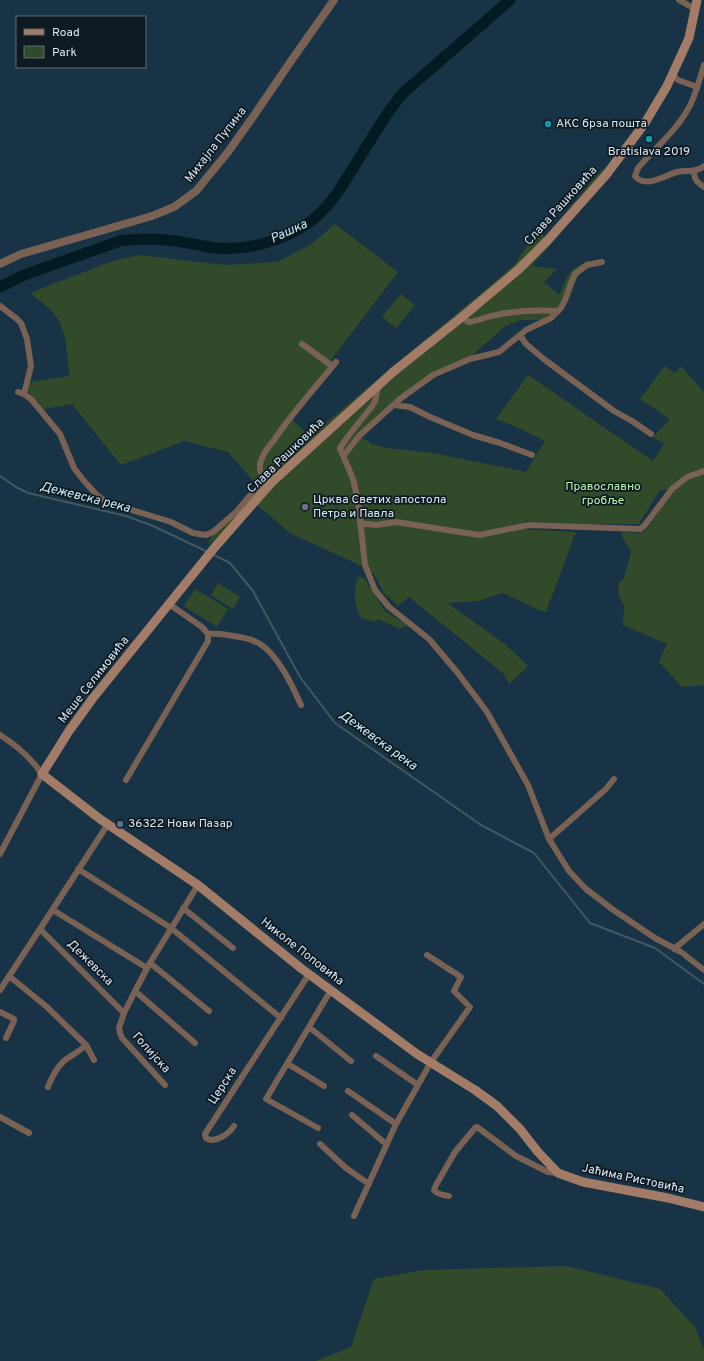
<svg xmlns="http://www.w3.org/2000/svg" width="704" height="1361" font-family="Overpass,sans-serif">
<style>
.green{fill:#314b2a}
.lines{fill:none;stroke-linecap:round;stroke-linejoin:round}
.stream{stroke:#425860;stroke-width:2}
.river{stroke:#021a21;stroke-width:11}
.minor{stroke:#796154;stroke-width:6}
.tertiary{stroke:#796154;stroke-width:8}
.secondary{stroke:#a27c67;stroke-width:9}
.culture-dot{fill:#0f9aa8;stroke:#0e1921;stroke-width:1.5}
.worship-dot{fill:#6b7280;stroke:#0e1921;stroke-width:1.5}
.service-dot{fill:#5c6f8a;stroke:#0e1921;stroke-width:1.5}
.labels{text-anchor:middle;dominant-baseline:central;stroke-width:3.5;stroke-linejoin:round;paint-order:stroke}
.poi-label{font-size:12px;fill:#d8e8f4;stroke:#0e1921;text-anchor:start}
.street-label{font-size:12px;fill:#d8e8f4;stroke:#0e1921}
.park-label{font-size:12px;fill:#bcf5ac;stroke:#0e1921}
.water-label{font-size:13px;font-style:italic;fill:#c3ebf8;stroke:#0e1921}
</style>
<rect width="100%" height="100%" fill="#183345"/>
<!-- green -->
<path class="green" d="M602,169L612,174L532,266L557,269L544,282L559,295L568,275L574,268L589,260L592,266L584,270L579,274L569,299L558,316L548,324L544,320H521L505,326L466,361L437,372L359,436L372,444L386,448L433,453L526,472L545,441L521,429L496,419L528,375L653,461L664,444L653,437L670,419L640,399L665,366L675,373L681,366L704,392V471L672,489L659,491L639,524H575L525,521L522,529L576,532L546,612L539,610L503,593L478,601L447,603L505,644L528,666L509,684L504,674L409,597L398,606L384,593L374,574L366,568L290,533L257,505L208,545L213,532L258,486L228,452L184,441L121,465L72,404L44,409L27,390L30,382L70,376C67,360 67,335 59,321C52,309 40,301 30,293L110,262L139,255L225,265L277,262L310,245L335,224L398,272L331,360L337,364L292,420L310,436L504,274L514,265L538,231L545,237Z
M401,294L415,305L396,328L382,317Z
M704,473V685L682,687L659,662L667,644L623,625L624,606L619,597L618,584L624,578L631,551L622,537V532L637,533L645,531L673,491L686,480Z
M358,577L364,578L385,611L407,625L400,629L378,619L375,622L361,618C354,605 353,591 358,577Z
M218,583L240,597L233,609L211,595Z
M195,589L228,609L217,627L184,606Z
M567,1266L660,1289L695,1327L704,1350V1361H316L351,1347L374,1279L423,1270Z"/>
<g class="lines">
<!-- stream -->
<path class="stream" d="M0,476L16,487L28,493L126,516L153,526L208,552
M212,554L230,563L253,591L300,677L335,723L481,825L534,853L590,923L655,948L704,984"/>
<!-- river -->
<path class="river" d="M0,287L24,275L120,241C135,239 150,238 165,240C183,241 199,246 217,248C249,251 285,240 311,221C322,214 330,202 338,192L387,114L402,94L510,0"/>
<!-- minor -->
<path class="minor" d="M679,0L695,9
M704,65C699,80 696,96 688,109C676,131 654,149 638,168L635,176C645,189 666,175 677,172C687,170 695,173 704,166
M673,75L678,80L697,87
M694,171C694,180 697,182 704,187
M0,306L17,319L21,323L27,339L31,366L24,394
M462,317L468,322C476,322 487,316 496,315C515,311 538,310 558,311
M520,335L526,344L545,360L614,411L632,421L651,434
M302,344L332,366
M378,387L375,401L373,405L349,435L340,448L353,479L358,501L365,565L375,590L389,607L429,639L457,672L487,712L528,785L549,839L569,871L586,889L612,909L655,938L681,952L704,970
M18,392L24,394L31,399L60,434L74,468L84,481L96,494L106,502L171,522L193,533L206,535L213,532L236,512L265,478
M394,405L410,407L430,417L473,435L500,443L532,455
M344,455L359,436L400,399L433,375L470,359L499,352L526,330L551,318L561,308L565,300L571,283L575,274L587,265L602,262
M267,480C261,474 258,469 261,461C263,453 269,446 274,440C293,412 315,388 336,362
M360,523L376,525L396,522L479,535L529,525L640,529L644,526L672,489L687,477L704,471
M208,634C216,633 224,634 233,636C242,637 252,639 260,644C278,655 292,685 301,705
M0,735C16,745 31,758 42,774L0,854
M126,780L208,641V634L202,627L169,604
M108,824L40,929L124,1013
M549,839L606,789L614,779
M78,869L171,928L281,1018
M183,908L233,948
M53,910L147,968
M674,949L704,924
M150,963L209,1011
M9,976L47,1007L86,1045L94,1060
M0,990L40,929
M135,991L195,1043
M0,1012L14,1019V1021L6,1038
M309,1027L351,1061
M376,1056L418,1085
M288,1064L324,1086
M165,1085L122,1038L120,1033L119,1028L124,1013L135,991L150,963L198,885
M48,1087C52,1077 56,1068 65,1060C72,1055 80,1051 86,1045
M348,1091L396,1124
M352,1115L386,1144
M0,1117L29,1133
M234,1126C229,1134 214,1144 206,1138L205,1134L309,974
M318,1128L266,1099L331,990
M320,1144L346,1168L369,1184
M449,1196C444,1195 437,1195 434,1190L436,1185L455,1152L475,1128L477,1127L516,1156L548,1172L558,1173
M354,1216L396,1124L431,1062L470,1007L454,991L461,977L427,955"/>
<!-- tertiary -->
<path class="tertiary" d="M0,264L21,254L152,216L174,207L196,191L228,152L255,114L291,61L334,0"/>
<!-- secondary -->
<path class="secondary" d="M697,0L689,38L667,86L645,123L606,175L547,241L519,269L462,317L393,372L271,483L215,547L93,698L69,731L42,774L100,819L198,885L302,969L417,1054L475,1090L497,1106L520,1129L538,1152L558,1173L583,1182L668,1198L704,1207"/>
</g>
<!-- markers -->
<g class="culture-dot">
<circle cx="548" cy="124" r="4"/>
<circle cx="649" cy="139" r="4"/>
</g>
<circle class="worship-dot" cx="305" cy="507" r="4"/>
<circle class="service-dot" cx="120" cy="824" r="4"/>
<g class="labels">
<!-- poi labels -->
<g class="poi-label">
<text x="556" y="124">АКС брза пошта</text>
<text x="649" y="152" text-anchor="middle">Bratislava 2019</text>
<text x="313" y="500">Црква Светих апостола<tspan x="313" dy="14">Петра и Павла</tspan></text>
<text x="128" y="824">36322 Нови Пазар</text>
</g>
<!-- street labels -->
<g class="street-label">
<text transform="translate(216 145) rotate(-52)">Михајла Пупина</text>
<text transform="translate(561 206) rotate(-48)">Слава Рашковића</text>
<text transform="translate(286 456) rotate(-44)">Слава Рашковића</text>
<text transform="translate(94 680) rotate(-52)">Меше Селимовића</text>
<text transform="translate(302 952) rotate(38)">Николе Поповића</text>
<text transform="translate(90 963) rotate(45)">Дежевска</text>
<text transform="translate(151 1053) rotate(48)">Голијска</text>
<text transform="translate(223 1086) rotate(-57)">Церска</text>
<text transform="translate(633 1179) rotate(12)">Јаћима Ристовића</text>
</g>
<!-- park labels -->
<g class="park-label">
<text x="603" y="487">Православно<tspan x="603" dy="14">гробље</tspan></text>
</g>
<!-- water labels -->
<g class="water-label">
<text transform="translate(289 232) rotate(-25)">Рашка</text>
<text transform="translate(85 498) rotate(14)">Дежевска река</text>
<text transform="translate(378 741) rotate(36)">Дежевска река</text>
</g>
</g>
<!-- legend -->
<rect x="16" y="16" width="130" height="52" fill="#0e1921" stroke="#5f6c75"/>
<rect x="24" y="29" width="20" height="6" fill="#a27c67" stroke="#5f6c75"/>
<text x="52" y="36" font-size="12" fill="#d8e8f4">Road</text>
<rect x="24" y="46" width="20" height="12" fill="#314b2a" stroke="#5f6c75"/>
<text x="52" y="56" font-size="12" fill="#d8e8f4">Park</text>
</svg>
